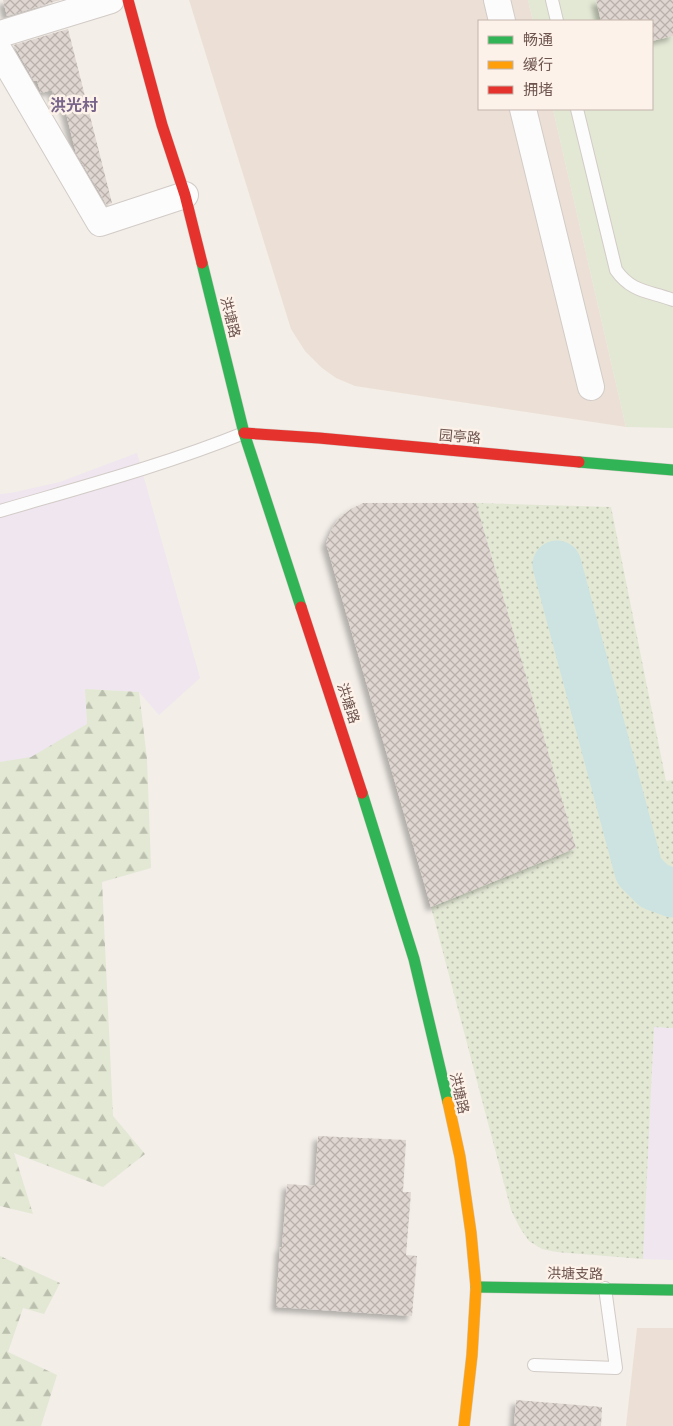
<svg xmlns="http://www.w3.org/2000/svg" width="673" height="1426" font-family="'Exo 2','Noto Sans SC',sans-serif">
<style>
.residential{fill:#ece0d6}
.education{fill:#efe6ef}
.green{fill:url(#green-dots)}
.forest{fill:url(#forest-firs)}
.pitch{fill:#e2e8d4}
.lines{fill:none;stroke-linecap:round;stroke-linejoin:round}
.river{stroke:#cce3e2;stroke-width:49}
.building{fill:url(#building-cross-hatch);filter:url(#shadow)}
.lane-casing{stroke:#d2cbc7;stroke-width:14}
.street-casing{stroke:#d2cbc7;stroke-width:28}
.fast-casing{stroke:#d2cac4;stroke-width:12}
.slow-casing{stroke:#d2cac4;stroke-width:12}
.jam-casing{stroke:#d2cac4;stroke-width:12}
.lane{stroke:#fdfcfc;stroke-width:12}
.street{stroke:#fdfcfc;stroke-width:26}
.fast{stroke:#30b455;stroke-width:11}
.slow{stroke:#ff9f0a;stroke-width:11}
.jam{stroke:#e5322d;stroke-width:11}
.labels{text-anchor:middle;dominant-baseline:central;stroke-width:5;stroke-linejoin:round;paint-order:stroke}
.street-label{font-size:14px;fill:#6d544d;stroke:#fcf2e9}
.quarter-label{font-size:16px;font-weight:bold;fill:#79658a;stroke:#fcf2e9}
</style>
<defs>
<pattern id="green-dots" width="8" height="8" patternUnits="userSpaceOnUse" patternTransform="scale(1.25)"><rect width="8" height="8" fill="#e2e8d4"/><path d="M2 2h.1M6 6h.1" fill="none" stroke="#bbbfae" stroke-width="1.8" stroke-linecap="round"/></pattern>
<pattern id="forest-firs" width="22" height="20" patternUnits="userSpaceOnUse" patternTransform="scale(1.25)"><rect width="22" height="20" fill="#e2e8d4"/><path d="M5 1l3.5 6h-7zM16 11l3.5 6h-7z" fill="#bbbfae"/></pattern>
<pattern id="building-cross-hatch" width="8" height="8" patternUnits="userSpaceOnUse" patternTransform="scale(1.25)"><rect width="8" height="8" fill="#dfd6d1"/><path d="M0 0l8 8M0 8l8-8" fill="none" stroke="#b9b0ac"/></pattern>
<filter id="shadow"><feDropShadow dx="-4.5" dy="4.5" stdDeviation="2.5" flood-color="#0004"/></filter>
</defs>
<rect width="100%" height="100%" fill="#f3eee8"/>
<!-- residential -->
<path class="residential" d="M189,0H528L533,21H479V109H553L626,427L355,386L336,378L322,368L305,351L291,329Z
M637,1328H673V1426H626Z"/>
<!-- education -->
<path class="education" d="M137,453L200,678L159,715L139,692L85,689L87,724L31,758L0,762V494L11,493L60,482Z
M654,1027L673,1028V1260L643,1259Z"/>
<!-- green -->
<path class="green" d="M476,503L611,507L666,781L673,780V1028L654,1027L643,1259L557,1252L542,1249L529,1241L520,1228L511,1210L431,907L576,848Z"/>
<!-- forest -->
<path class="forest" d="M85,689L139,692L147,759L151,868L102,882L113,1116L145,1154L103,1187L14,1153L33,1214L0,1206V762L31,757L87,724Z
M0,1256L60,1283L44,1314L23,1308L8,1352L57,1375L41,1426H0Z"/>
<!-- pitch -->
<path class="pitch" d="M528,0H673V428L626,427L553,109H652V21H533Z"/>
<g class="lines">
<!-- river -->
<path class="river" d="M557,565L639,871L654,886L673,893"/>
</g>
<!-- building -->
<path class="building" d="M3,0H60L7,16Z
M596,0H673V36L652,41V21H601Z
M68,29L112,203L107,205L76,153L64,105L57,107L52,90L41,93L37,81H34L14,45Z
M363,503H476L576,848L431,907L326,543L333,527L340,517L351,509Z
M318,1136L406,1140L403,1192H411L406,1255L417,1256L412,1316L276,1307L280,1247H282L287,1184L315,1186Z
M516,1400L602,1407L601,1426H514Z"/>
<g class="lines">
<defs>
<path id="lane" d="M552,0L557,21
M577,109L616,270C632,293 650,291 673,300
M0,511C82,487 165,465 244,433
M534,1365L616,1368L605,1288"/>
<path id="street" d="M497,0L502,21
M0,34L111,0
M0,52L100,223L185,195
M523,109L591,387"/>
<path id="fast" d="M202,263L244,433L301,607
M579,462L673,470
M362,793L414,959L448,1102
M476,1287L673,1290"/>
<path id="slow" d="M448,1102L460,1157L471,1233L476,1287L472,1355L464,1426"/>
<path id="jam" d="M128,0L162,125L185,195L202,263
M244,433L319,438L579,462
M301,607L362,793"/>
</defs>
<!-- lane casing -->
<use href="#lane" class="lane-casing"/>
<!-- street casing -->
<use href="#street" class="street-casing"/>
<!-- fast casing -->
<use href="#fast" class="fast-casing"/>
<!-- slow casing -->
<use href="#slow" class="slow-casing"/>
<!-- jam casing -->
<use href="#jam" class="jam-casing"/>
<!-- lane -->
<use href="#lane" class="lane"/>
<!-- street -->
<use href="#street" class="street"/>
<!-- fast -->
<use href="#fast" class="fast"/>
<!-- slow -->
<use href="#slow" class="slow"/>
<!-- jam -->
<use href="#jam" class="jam"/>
</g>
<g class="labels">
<!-- street labels -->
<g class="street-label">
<text transform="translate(231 317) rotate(76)">洪塘路</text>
<text transform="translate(460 436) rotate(5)">园亭路</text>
<text transform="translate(349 703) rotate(72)">洪塘路</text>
<text transform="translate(460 1093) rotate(77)">洪塘路</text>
<text transform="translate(575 1273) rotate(1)">洪塘支路</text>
</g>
<!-- quarter labels -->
<g class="quarter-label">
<text x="74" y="104">洪光村</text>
</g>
</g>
<!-- legend -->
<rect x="478" y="20" width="175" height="90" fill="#fcf2e9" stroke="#c3b3ab"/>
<rect x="488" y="36" width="25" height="8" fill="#30b455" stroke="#c3b3ab"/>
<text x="523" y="45" font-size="15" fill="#6d544d">畅通</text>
<rect x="488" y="61" width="25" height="8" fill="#ff9f0a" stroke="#c3b3ab"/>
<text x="523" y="70" font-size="15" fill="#6d544d">缓行</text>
<rect x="488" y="86" width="25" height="8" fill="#e5322d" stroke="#c3b3ab"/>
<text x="523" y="95" font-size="15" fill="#6d544d">拥堵</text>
</svg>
